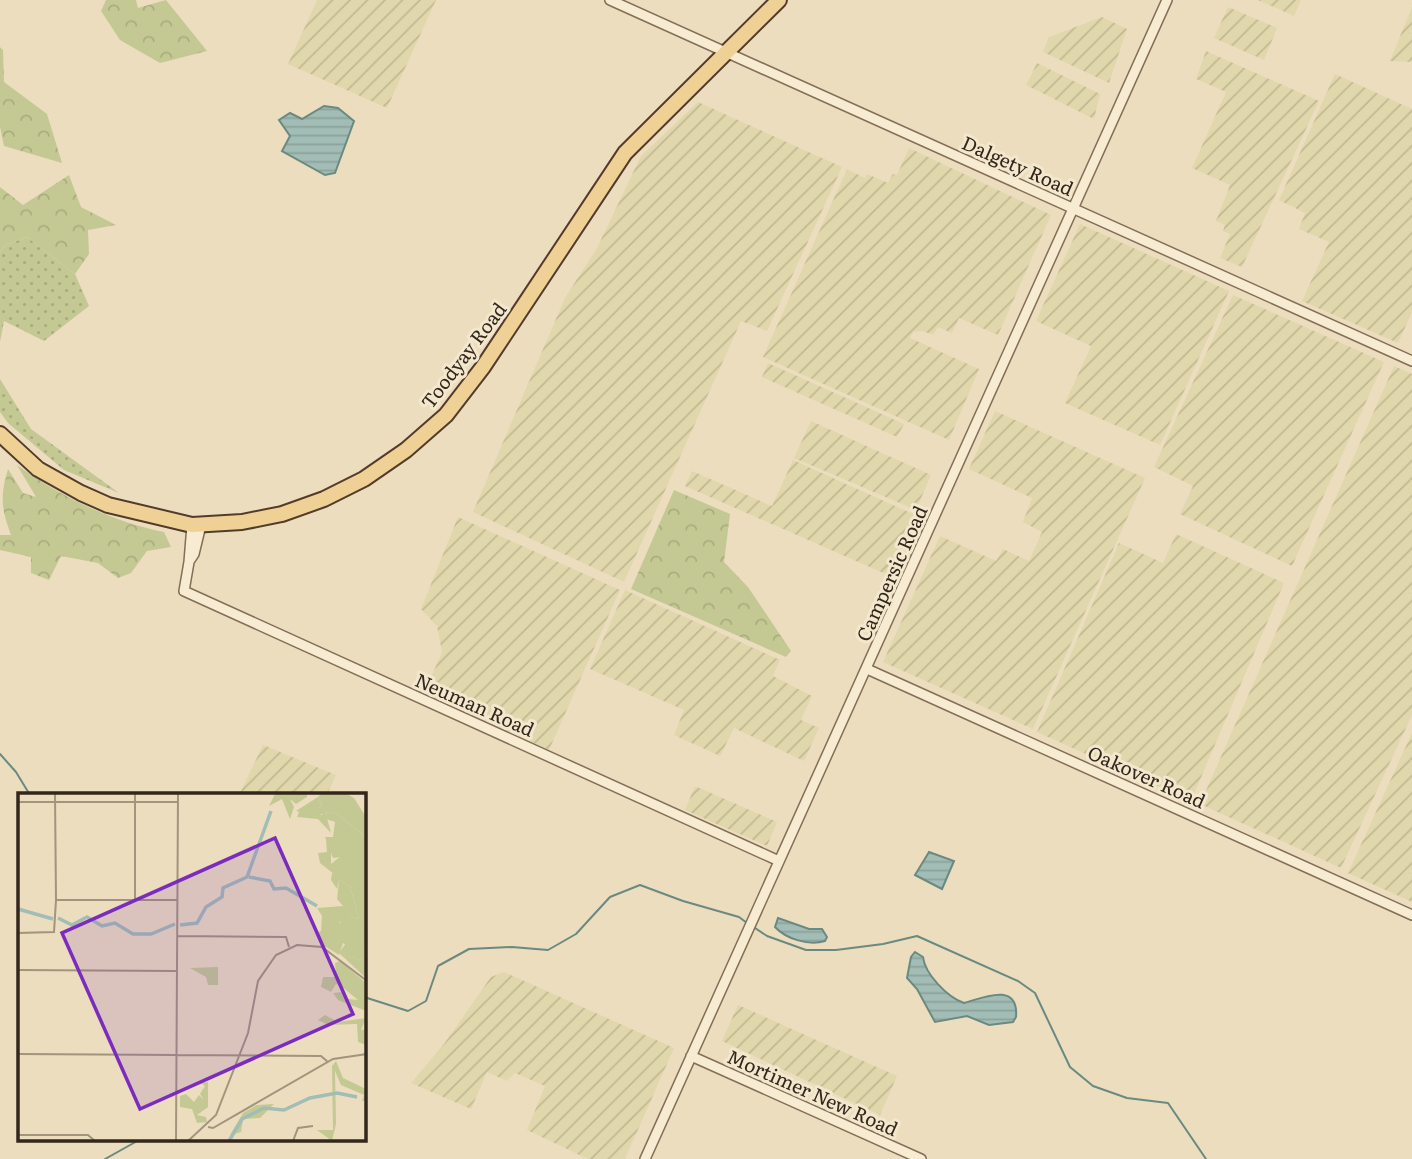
<svg xmlns="http://www.w3.org/2000/svg" width="1412" height="1159" font-family="Literata,serif">
<style>
.farmland{fill:url(#farmland-furrows)}
.grass{fill:url(#grass-dots)}
.forest{fill:url(#forest-crowns)}
.water{fill:url(#water-rules);stroke:#6a8a81;stroke-width:2}
.lines{fill:none;stroke-linecap:round;stroke-linejoin:round}
.stream{stroke:#6a8a81;stroke-width:2}
.street-casing{stroke:#836e58;stroke-width:12}
.primary-casing{stroke:#513c2c;stroke-width:18}
.street{stroke:#f7ebd1;stroke-width:9}
.primary{stroke:#efd196;stroke-width:14}
.labels{text-anchor:middle;dominant-baseline:central;stroke-width:6;stroke-linejoin:round;paint-order:stroke}
.street-label{font-size:19px;fill:#33271c;stroke:#f3e8ce}
.inset-river{fill:none;stroke:#a2bdb5;stroke-width:3.5}
.inset-road{fill:none;stroke:#a2947d;stroke-width:2}
.view{fill:#7b2cbf;fill-opacity:0.15;stroke:#7b2cbf;stroke-width:3.5}
.inset-edge{fill:none;stroke:#33271c;stroke-width:3.5}
</style>
<defs>
<pattern id="farmland-furrows" width="10" height="10" patternUnits="userSpaceOnUse" patternTransform="scale(1.75)"><rect width="10" height="10" fill="#e1d7ac"/><path d="M-1 1l2-2M0 10L10 0M9 11l2-2" fill="none" stroke="#c2b993"/></pattern>
<pattern id="grass-dots" width="8" height="8" patternUnits="userSpaceOnUse" patternTransform="scale(1.75)"><rect width="8" height="8" fill="#c4c993"/><path d="M2 2h.1M6 6h.1" fill="none" stroke="#a9ad7e" stroke-width="1.8" stroke-linecap="round"/></pattern>
<pattern id="forest-crowns" width="20" height="18" patternUnits="userSpaceOnUse" patternTransform="scale(1.75)"><rect width="20" height="18" fill="#c4c993"/><path d="M2 6a3 3 0 1 1 6 0M12 15a3 3 0 1 1 6 0" fill="none" stroke="#a9ad7e"/></pattern>
<pattern id="water-rules" width="6" height="5" patternUnits="userSpaceOnUse" patternTransform="scale(1.75)"><rect width="6" height="5" fill="#a2bdb5"/><path d="M0 2.5h6" fill="none" stroke="#8ca29b"/></pattern>
</defs>
<rect width="100%" height="100%" fill="#ecddbe"/>
<!-- farmland -->
<path class="farmland" d="M317,0H436L387,108L288,64Z
M1258,0H1301L1294,16Z
M1228,7L1277,28L1264,60L1214,38Z
M1412,7V62L1390,61Z
M1102,17L1127,29L1109,83L1043,52L1049,37Z
M1206,51L1319,101L1242,267L1220,258L1230,234L1223,231L1225,225L1216,221L1230,185L1192,168L1226,92L1196,79Z
M1037,63L1100,94L1094,119L1026,85Z
M1335,74L1412,109V312L1398,343L1302,301L1329,242L1299,229L1305,213L1279,200Z
M698,102L842,167L767,331L741,321L624,582L473,512L565,298L597,248L641,156Z
M909,148L1051,215L998,335L959,318L952,333L938,327L933,335L923,331L913,332L910,338L979,369L949,440L763,357L847,169L865,178L867,174L888,183L893,174L897,175Z
M1080,224L1229,291L1160,445L1065,403L1091,346L1036,321Z
M1233,295L1384,362L1292,566L1180,514L1193,486L1154,467Z
M768,363L904,424L897,437L762,377Z
M1394,366L1412,374V715L1341,868L1200,804Z
M995,411L1145,478L1033,729L883,662L940,536L996,561L1003,549L1029,561L1042,532L1023,522L1032,498L969,469Z
M811,421L931,475L916,510L794,458Z
M793,460L915,515L888,575L685,486L692,471L772,506Z
M458,517L620,590L549,750L425,691L442,652L437,626L421,609Z
M1176,534L1284,583L1191,801L1037,732L1119,543L1163,563Z
M625,590L780,660L773,676L812,696L801,720L819,728L804,761L734,728L720,756L674,735L684,710L590,669Z
M1412,733V902L1348,873Z
M263,745L336,775L327,795H239Z
M695,786L777,822L767,846L685,810Z
M504,972L674,1048L625,1159H588L527,1130L545,1086L515,1073L507,1081L487,1072L471,1109L411,1083L444,1044L491,977Z
M738,1005L897,1076L880,1115L722,1041Z"/>
<!-- grass -->
<path class="grass" d="M27,237L75,274L89,306L44,341L4,321L0,342V253L5,245Z
M0,379L31,429L119,493L64,470L8,423L0,412Z"/>
<!-- forest -->
<path class="forest" d="M106,0H136L138,8L166,0L207,51L160,63L120,40L101,11Z
M0,47L3,50L4,82L47,114L62,163L4,146L0,127Z
M69,175L81,207L116,225L88,230L89,254L75,274L27,237L5,245L0,253V187L23,205Z
M17,465C62,497 110,521 164,532L171,547L147,551L131,573L118,578L98,563L61,556L49,580L31,573V557L0,550V535H11C1,507 0,498 8,469L23,493L36,497Z
M674,490L730,514L724,562L748,587L791,651L786,657L631,589Z"/>
<!-- water -->
<path class="water" d="M324,106L338,108L354,121L335,173L325,175L282,151L290,136L279,120L290,113L302,119Z
M929,852L954,861L942,889L915,875Z
M778,918L809,929H822L827,937L825,941C809,946 786,939 775,927Z
M915,952L923,957C925,974 947,997 964,1003C982,998 1019,981 1016,1017L1013,1022L989,1025L967,1016L935,1022L917,989L907,978L911,957Z"/>
<g class="lines">
<!-- stream -->
<path class="stream" d="M0,754L16,772L30,795
M755,928L767,936L806,950H836L883,944L917,936L1018,981L1035,993L1070,1067L1093,1086L1127,1098L1168,1103L1206,1159
M364,997L408,1011L426,1001L438,966L469,949L512,947L548,950L576,934L610,897L640,885L683,901L739,917L747,923
M105,1159L139,1140"/>
<defs>
<path id="street" d="M610,0L1412,361
M192,525L189,562L184,591L779,861
M190,560L194,554L201,525
M867,669L1412,915
M691,1056L921,1159
M645,1159L1167,0"/>
<path id="primary" d="M0,434L38,469L81,493L108,505L192,525L242,522L282,514L324,499L364,479L406,450L446,415L483,367L625,153L779,0"/>
</defs>
<!-- street casing -->
<use href="#street" class="street-casing"/>
<!-- primary casing -->
<use href="#primary" class="primary-casing"/>
<!-- street -->
<use href="#street" class="street"/>
<!-- primary -->
<use href="#primary" class="primary"/>
</g>
<g class="labels">
<!-- street labels -->
<g class="street-label">
<text transform="translate(1018 165) rotate(24)">Dalgety Road</text>
<text transform="translate(463 355) rotate(-53)">Toodyay Road</text>
<text transform="translate(891 573) rotate(-66)">Campersic Road</text>
<text transform="translate(475 704) rotate(24)">Neuman Road</text>
<text transform="translate(1147 776) rotate(24)">Oakover Road</text>
<text transform="translate(813 1092) rotate(24)">Mortimer New Road</text>
</g>
</g>
<!-- overview -->
<g transform="translate(18 793)">
<rect width="348" height="348" fill="#ecddbe"/>
<path d="M300,4L304,12L300,16L319,21L348,44L347,132L343,144L330,153L325,150L321,162L302,150L297,140L303,138L304,123L321,125L322,138L332,124L341,126L332,93L321,87L319,96L313,87L314,80L321,84L323,64L315,65L307,44H315L317,29L305,25L309,20L296,23L278,18ZM348,147V168L325,162L341,149Z" fill="#c4c993"/>
<path d="M257,1H289V4L278,11L272,6L276,14L272,26L264,6L251,13ZM303,1H329L336,5L348,24V44L319,21L307,18L313,40L300,26L279,24L282,17L304,22L307,18L299,17L304,12L300,4ZM308,47L313,51V71L323,63L327,72L321,85L302,70L300,60L309,59ZM321,87L332,93L341,126L332,124L325,142L309,148L310,139L323,129L306,126L299,115L325,113L319,106ZM348,113V147L326,162L348,168V185L321,160L333,143L343,144ZM322,168L348,190V218L320,207L315,200L325,199L330,206L340,207L323,193L318,191L313,199L303,194L305,184H318L317,170ZM200,174V192H190L188,184L172,175ZM307,222L320,229L348,225L343,237L348,236V252L340,249L339,231L310,232L300,227ZM318,268L325,285L348,296V308H344L346,302L323,292L317,278L318,331L314,348L299,337H315L314,273ZM190,289V314L179,322L188,324L189,329L179,330L174,316L162,314V303L168,301L176,309L181,302L186,307L182,301L187,293L183,290ZM256,311L242,325L225,326L223,339L212,342L225,320L239,312Z" fill="#c4c993"/>
<path class="inset-river" d="M231,84L252,88L256,96L268,95L299,113M0,116L35,126M40,125L54,132L69,124L84,133L97,130L115,141H133L157,131M162,132L179,130L188,114L204,104L205,95L229,84L253,18M211,348L224,326L246,315L266,317L292,305L319,300L339,304"/>
<path class="inset-road" d="M37,1L38,107H160M0,9H160M117,107V1M0,140L36,139L38,107M159,143L268,144L271,154M0,177L159,178M0,261L303,263L310,269M190,334L195,335L315,266L349,261M0,342H70L77,348M158,348L160,1M170,348L198,322L230,240L240,188L258,162L279,152L304,154L349,188M275,348L280,335L295,333"/>
<path class="view" d="M257,45L335,221L122,316L44,140Z"/>
<rect width="348" height="348" class="inset-edge"/>
</g>
</svg>
